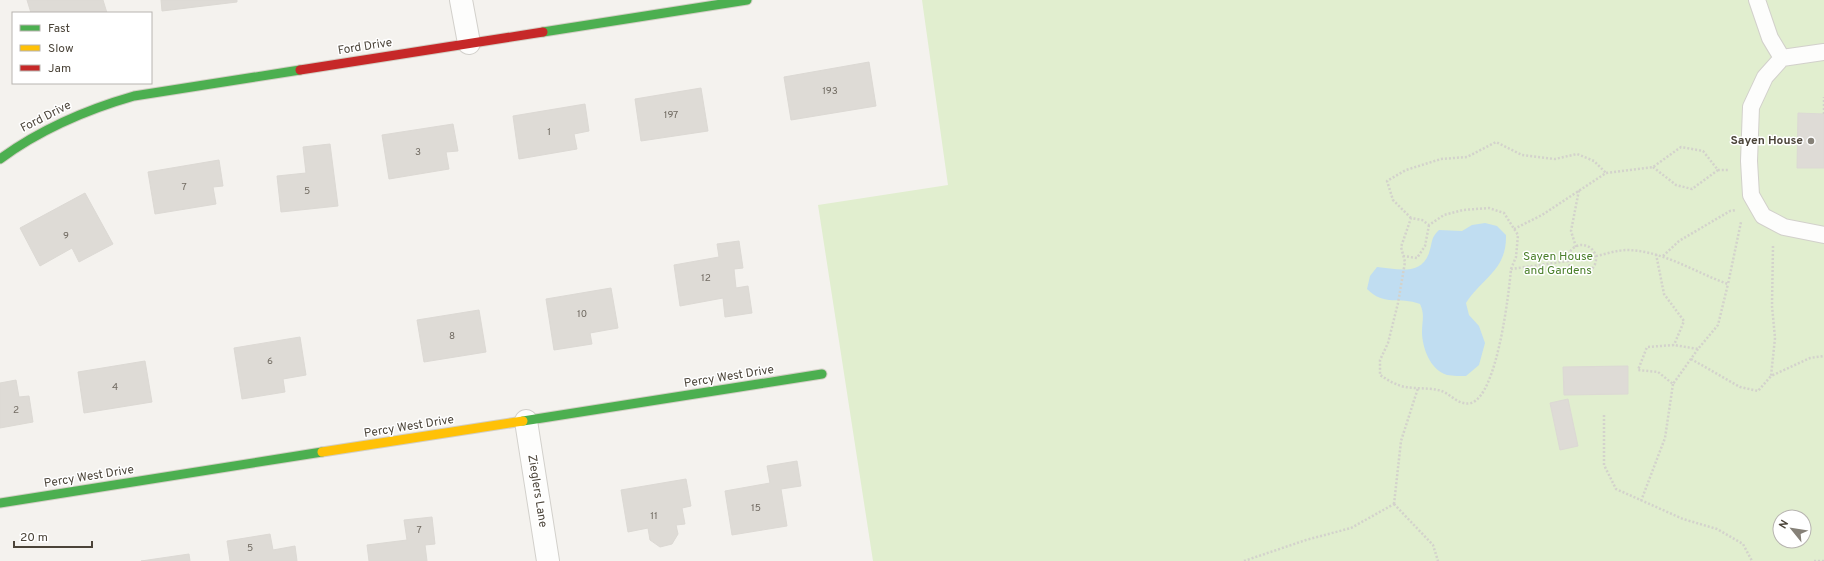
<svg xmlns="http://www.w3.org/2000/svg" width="1824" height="561" font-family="Overpass,sans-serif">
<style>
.green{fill:#e1eecf;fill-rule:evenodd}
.water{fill:#c0ddf1}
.building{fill:#dedbd6;stroke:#dcd9d4}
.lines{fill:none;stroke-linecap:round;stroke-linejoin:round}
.lane-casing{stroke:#d2d0cb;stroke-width:18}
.street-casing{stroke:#d2d0cb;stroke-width:24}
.fast-casing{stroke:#d3cfc5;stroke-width:11}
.slow-casing{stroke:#d3cfc5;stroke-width:11}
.jam-casing{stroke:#d3cfc5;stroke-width:11}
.path{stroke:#d3d2cc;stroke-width:2.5;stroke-dasharray:2 2;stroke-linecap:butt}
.lane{stroke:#fdfdfc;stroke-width:16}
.street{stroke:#fdfdfc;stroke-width:22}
.fast{stroke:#4caf50;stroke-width:9}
.slow{stroke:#ffc107;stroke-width:9}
.jam{stroke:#c62828;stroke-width:9}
.poi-dot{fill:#868178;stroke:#fff;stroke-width:1.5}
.labels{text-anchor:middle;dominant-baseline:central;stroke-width:3;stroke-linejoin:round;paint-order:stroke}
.number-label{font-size:10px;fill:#706a61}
.street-label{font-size:12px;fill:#4b4439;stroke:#fff}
.poi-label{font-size:12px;font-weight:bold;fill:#4b4439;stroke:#fff;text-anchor:end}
.park-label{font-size:12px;fill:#4a7f2a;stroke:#fff}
</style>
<rect width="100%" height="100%" fill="#f4f2ee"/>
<!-- green -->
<path class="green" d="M922,0H1824V561H873L818,205L948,185ZM1780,517H1804V541H1780Z"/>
<!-- water -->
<path class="water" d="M1485,223L1497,226L1506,235C1507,270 1483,277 1466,303L1469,315L1479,326L1485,343L1479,365L1466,376C1460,376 1453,376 1447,375C1430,370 1422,347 1422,332C1422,320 1425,315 1420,304C1399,296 1385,307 1367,289L1370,276L1377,267C1397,269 1421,276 1429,253C1433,242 1430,239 1439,230L1462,231L1472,225Z"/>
<!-- building -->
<path class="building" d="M27,0H103L107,13H31Z
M161,0H237V2L162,11Z
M869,62L876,106L791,120L784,77Z
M701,88L708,131L641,141L635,99Z
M585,104L589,131L574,134L577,149L519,159L513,116Z
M1798,113L1824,114V168H1797Z
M453,124L458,151L446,152L449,169L389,179L382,135Z
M330,144L338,206L281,212L277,176L306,173L303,147Z
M219,160L223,186L213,187L216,204L155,214L148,172Z
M85,193L113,244L79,262L72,248L40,266L20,228Z
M739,241L743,268L734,269L736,288L748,286L752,313L725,317L723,298L680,306L674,265L719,257L717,244Z
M611,288L618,328L590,333L592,344L554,350L546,299Z
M479,310L486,352L424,362L417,320Z
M300,337L306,375L283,379L285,392L242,399L234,348Z
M145,361L152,402L84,413L78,372Z
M1628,366V394L1564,395L1563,367Z
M16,380L19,397L29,396L33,422L0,428V383Z
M1568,399L1578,446L1560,450L1550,403Z
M797,461L801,486L781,489L787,526L732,535L725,491L770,483L767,466Z
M686,479L691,506L682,508L685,524L676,525L678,534L672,544L660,547L650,540L648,528L628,532L621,490Z
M432,517L435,544L425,545L427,561H369L367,545L407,540L404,520Z
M270,534L273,550L295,546L297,561H230L227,541Z
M189,554L190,561H141Z"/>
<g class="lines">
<defs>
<path id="lane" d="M1757,0L1770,38L1782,58
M1824,52L1782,58L1765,77L1751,107L1749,161L1751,195L1763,216L1784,227L1824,235"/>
<path id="street" d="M461,0L469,43
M526,421L548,561"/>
<path id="fast" d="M543,32L747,0
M0,159C41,129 85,110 134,96L300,70
M523,421L822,374
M0,503L322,452"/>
<path id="slow" d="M322,452L523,421"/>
<path id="jam" d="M300,70L543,32"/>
</defs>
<!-- lane casing -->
<use href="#lane" class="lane-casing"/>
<!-- street casing -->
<use href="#street" class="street-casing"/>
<!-- fast casing -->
<use href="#fast" class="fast-casing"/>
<!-- slow casing -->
<use href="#slow" class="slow-casing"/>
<!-- jam casing -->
<use href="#jam" class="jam-casing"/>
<!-- path -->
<path class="path" d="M1824,114V97
M1653,167L1676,185L1692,189L1718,170
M1411,218L1393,200L1387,181L1406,170L1441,159L1467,157L1496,142L1522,155L1555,159L1577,154L1594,161L1606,173
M1514,229L1542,215L1606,173L1653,167L1681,147L1703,151L1718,170H1729
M1568 259a14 14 0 1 1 28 0a14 14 0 1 1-28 0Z
M1773,246L1772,306L1775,338L1771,376L1810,358L1824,356
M1576,247L1571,231L1579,190
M1656,254L1664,294L1684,321L1674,345
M1403,256L1417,258L1425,246L1429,225
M1596,256C1606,254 1617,250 1627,250C1664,251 1694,272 1728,284L1741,222
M1663,256L1679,241L1730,211L1736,210
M1511,269L1516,257L1518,235L1504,213L1489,208L1463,210L1444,215L1429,225L1422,220L1411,218L1401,247L1405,262L1398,303L1388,343L1380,360V375C1385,378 1390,382 1396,384C1408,390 1425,387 1438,390C1450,392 1457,406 1471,403C1497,396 1509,293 1511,269L1568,261
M1698,349L1673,384L1658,372L1638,370L1647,347L1674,345L1698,349L1718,325L1728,284
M1691,359L1740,387L1758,391L1771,376
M1604,415V465L1616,489L1683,519L1717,529L1743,544L1752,561
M1641,501L1665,438L1673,384
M1394,504L1401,441L1418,388
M1394,504L1433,545L1438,561
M1244,561L1306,540L1351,528L1394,504
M1814,561H1824"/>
<!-- lane -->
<use href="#lane" class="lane"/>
<!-- street -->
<use href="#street" class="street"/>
<!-- fast -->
<use href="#fast" class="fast"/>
<!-- slow -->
<use href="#slow" class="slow"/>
<!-- jam -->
<use href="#jam" class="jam"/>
</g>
<!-- markers -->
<circle class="poi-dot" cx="1811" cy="141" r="4"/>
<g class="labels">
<!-- number labels -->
<g class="number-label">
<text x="830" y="91">193</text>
<text x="671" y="115">197</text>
<text x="549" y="132">1</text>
<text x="418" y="152">3</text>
<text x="184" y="187">7</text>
<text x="307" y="191">5</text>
<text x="66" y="236">9</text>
<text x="706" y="278">12</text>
<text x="582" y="314">10</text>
<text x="452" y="336">8</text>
<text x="270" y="361">6</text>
<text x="115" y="387">4</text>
<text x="16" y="410">2</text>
<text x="756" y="508">15</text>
<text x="654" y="516">11</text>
<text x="419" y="530">7</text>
<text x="250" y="548">5</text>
</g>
<!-- street labels -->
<g class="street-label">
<text transform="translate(365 47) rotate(-9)">Ford Drive</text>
<text transform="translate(46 117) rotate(-27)">Ford Drive</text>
<text transform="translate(729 377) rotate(-9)">Percy West Drive</text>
<text transform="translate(409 427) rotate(-9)">Percy West Drive</text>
<text transform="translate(89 477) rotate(-9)">Percy West Drive</text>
<text transform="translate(537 491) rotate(81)">Zieglers Lane</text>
</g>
<!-- poi labels -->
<g class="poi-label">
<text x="1803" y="141">Sayen House</text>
</g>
<!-- park labels -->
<g class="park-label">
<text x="1558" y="257">Sayen House<tspan x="1558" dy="14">and Gardens</tspan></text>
</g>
</g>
<!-- legend -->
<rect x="12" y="12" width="140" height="72" fill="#ffffff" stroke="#b7b4b0"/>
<rect x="20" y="25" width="20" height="6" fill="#4caf50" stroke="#b7b4b0"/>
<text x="48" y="32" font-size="12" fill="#4b4439">Fast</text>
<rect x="20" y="45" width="20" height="6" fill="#ffc107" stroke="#b7b4b0"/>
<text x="48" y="52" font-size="12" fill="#4b4439">Slow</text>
<rect x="20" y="65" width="20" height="6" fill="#c62828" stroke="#b7b4b0"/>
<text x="48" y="72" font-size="12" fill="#4b4439">Jam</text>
<!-- north arrow -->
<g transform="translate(1792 529) rotate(300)"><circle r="19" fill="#ffffff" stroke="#b7b4b0"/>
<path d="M0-3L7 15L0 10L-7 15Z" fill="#868178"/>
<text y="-6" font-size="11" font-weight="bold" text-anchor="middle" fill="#4b4439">N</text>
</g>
<!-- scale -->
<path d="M14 541v6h78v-6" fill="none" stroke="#4b4439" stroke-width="2"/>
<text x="20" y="541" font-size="12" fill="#4b4439" stroke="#ffffff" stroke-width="3" paint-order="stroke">20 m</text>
</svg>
